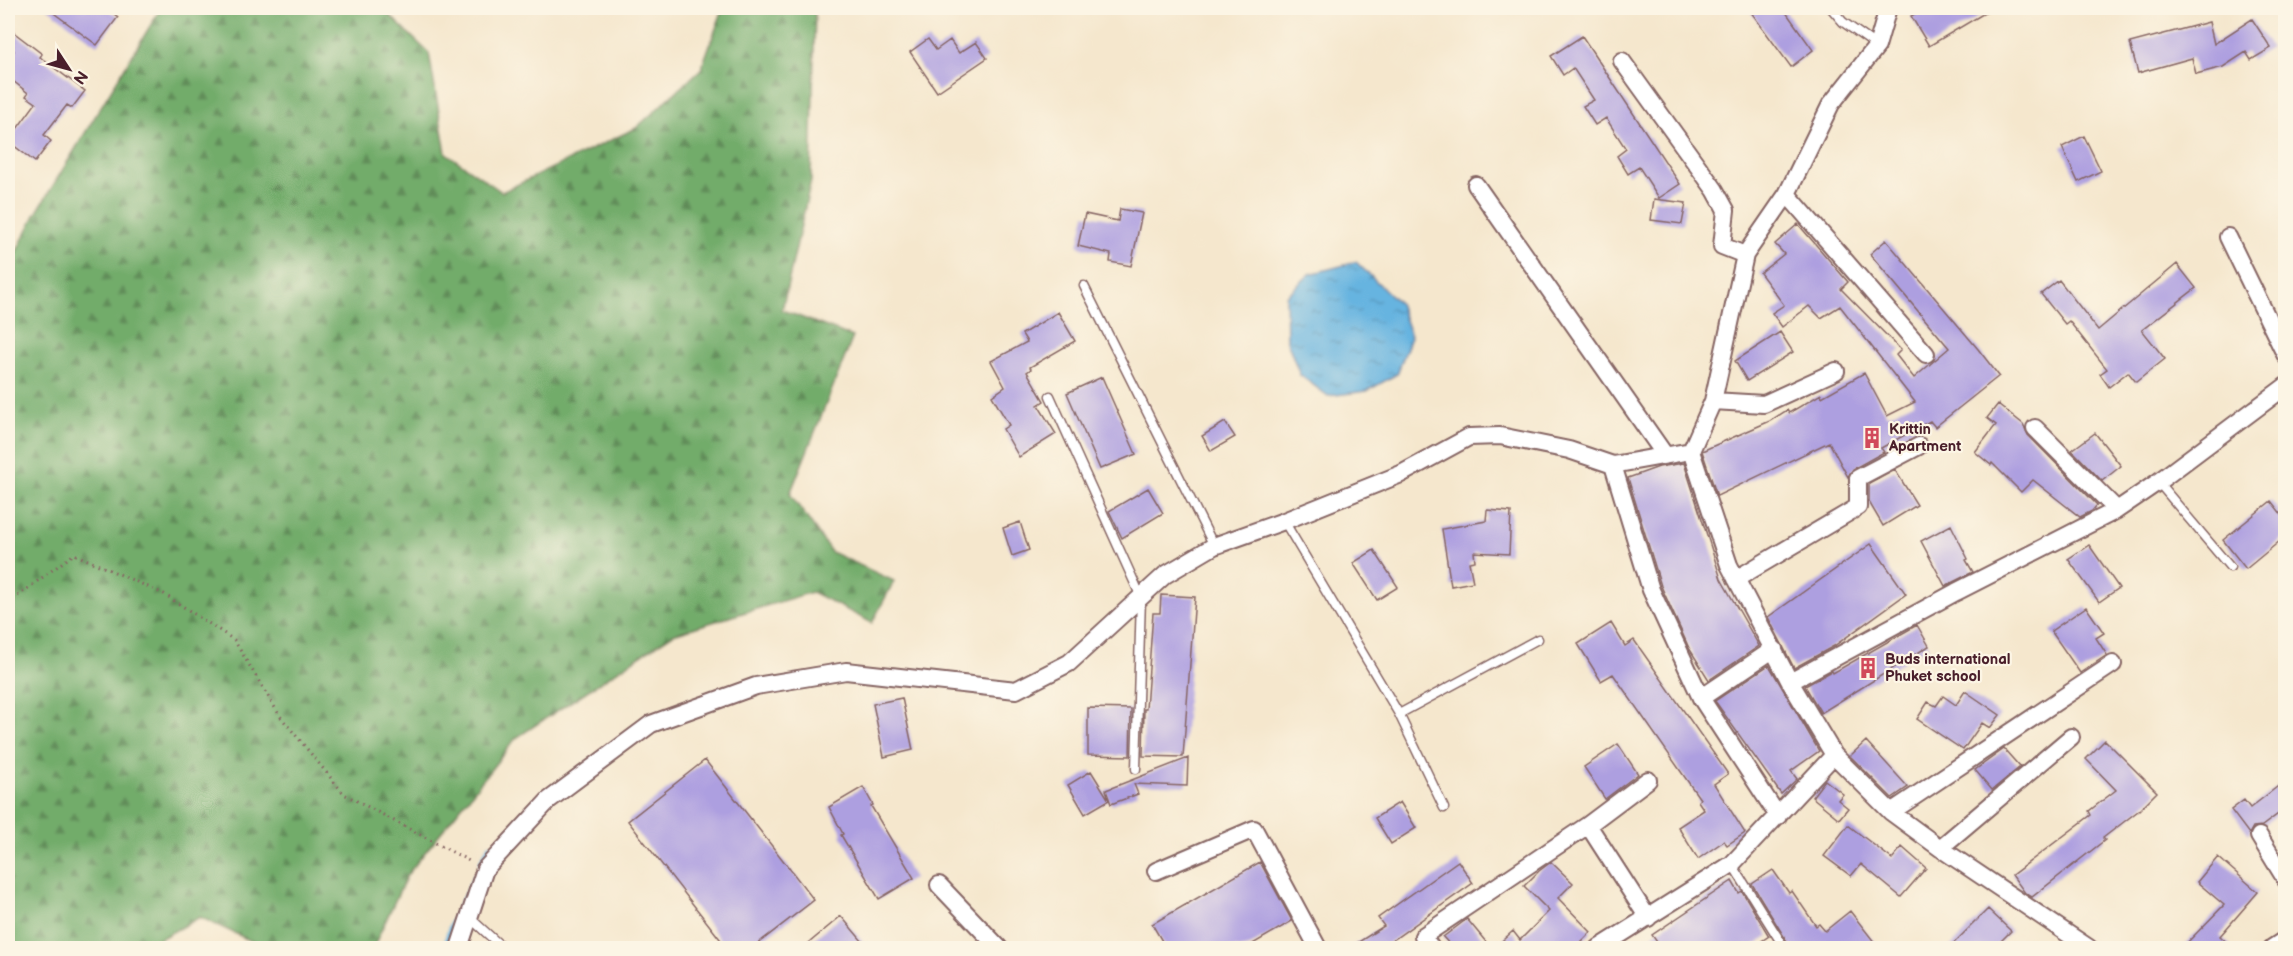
<svg xmlns="http://www.w3.org/2000/svg" width="2293" height="956" font-family="'Balsamiq Sans',sans-serif">
<style>
.forest{fill:url(#forest-firs);stroke:#5e664b;stroke-width:1.5}
.water{fill:url(#water-ripples);stroke:#586a86;stroke-width:1.5}
.lines{fill:none;stroke-linecap:round;stroke-linejoin:round}
.stream{stroke:#66b4e0;stroke-width:5}
.building{fill:#ad9fe0}
.service-casing{stroke:#866564;stroke-width:11}
.minor-casing{stroke:#866564;stroke-width:20}
.path{stroke:#866564;stroke-width:3;stroke-dasharray:1.5 4.5;stroke-linecap:butt}
.service{stroke:#fff;stroke-width:8}
.minor{stroke:#fff;stroke-width:16}
.labels{text-anchor:middle;dominant-baseline:central;stroke-width:4.5;stroke-linejoin:round;paint-order:stroke}
.poi-label{font-size:15px;font-weight:bold;fill:#4a1f2b;stroke:#fcf5e5;text-anchor:start}
</style>
<defs>
<pattern id="forest-firs" width="22" height="20" patternUnits="userSpaceOnUse" patternTransform="scale(1.5)"><rect width="22" height="20" fill="#72ac6b"/><path d="M5 1l3.5 6h-7zM16 11l3.5 6h-7z" fill="#608b58"/></pattern>
<pattern id="water-ripples" width="26" height="14" patternUnits="userSpaceOnUse" patternTransform="scale(1.5)"><rect width="26" height="14" fill="#66b4e0"/><path d="M2 4q2-2 4 0t4 0M15 11q2-2 4 0t4 0" fill="none" stroke="#5692b6"/></pattern>
</defs>
<rect width="100%" height="100%" fill="#fcf5e5"/>
<filter id="ink" filterUnits="userSpaceOnUse"><feTurbulence type="fractalNoise" baseFrequency=".0167" numOctaves="2"/><feDisplacementMap in="SourceGraphic" scale="12" xChannelSelector="R" yChannelSelector="G"/><feConvolveMatrix kernelMatrix="1 2 1 2 8 2 1 2 1" color-interpolation-filters="sRGB"/></filter>
<filter id="wash" filterUnits="userSpaceOnUse"><feTurbulence type="fractalNoise" baseFrequency=".008" numOctaves="4" result="noise"/><feDisplacementMap in="SourceGraphic" scale="24" xChannelSelector="R" yChannelSelector="G"/><feGaussianBlur stdDeviation="1.35" result="paint"/><feColorMatrix in="noise" values="0 0 0 0 0 0 0 0 0 0 0 0 0 0 0 0 0 1.4 0 .05"/><feComposite in="paint" operator="in"/></filter>
<g filter="url(#wash)">
<rect width="100%" height="100%" fill="#f5e7cd"/>
<!-- forest -->
<path class="forest" d="M161,8H382L429,53L446,153L502,192L636,128L701,69L723,9L815,8L811,181L782,310L853,337L790,494L831,552L894,581L872,623L812,592L673,634L516,738L407,875L373,948H266L200,917L143,948H8V268L35,215Z"/>
<!-- water -->
<path class="water" d="M1356,262L1399,303L1411,337L1397,374L1367,391L1328,396L1300,375L1287,341L1286,296L1310,274Z"/>
<g class="lines">
<!-- stream -->
<path class="stream" d="M481,863L490,846
M444,948L452,923L475,877"/>
</g>
<g id="blocks">
<!-- building -->
<path class="building" d="M47,8H106L118,17L97,45Z
M1748,8H1783L1813,50L1791,67Z
M1925,8H1993L1929,46L1911,16Z
M2252,19L2271,48L2251,60L2246,52L2223,67L2196,74L2192,58L2138,73L2130,43L2209,22L2214,44Z
M8,28L42,54L40,57L85,91L72,108L67,105L44,135L51,141L35,162L8,141L36,103L26,96L28,93L8,77V60L14,51L8,46Z
M1582,36L1680,184L1659,198L1639,167L1628,174L1617,156L1626,149L1606,118L1595,125L1583,106L1594,100L1573,68L1563,75L1551,56Z
M928,39L936,50L950,40L959,53L976,42L987,58L937,92L910,52Z
M2084,136L2101,171L2078,182L2062,147Z
M1654,199L1686,203L1682,224L1651,220Z
M1120,209L1142,213L1131,266L1110,262L1111,254L1078,246L1085,214L1118,221Z
M1798,224L1848,282L1841,289L1901,350L1896,355L1914,378L1949,348L1870,254L1886,240L1978,349L1999,376L1935,427L1930,421L1881,448L1884,452L1853,469L1848,477L1829,442L1717,496L1702,451L1770,421L1787,410L1789,413L1821,394L1822,397L1864,373L1887,416L1915,402L1840,306L1821,318L1809,306L1782,327L1772,313L1784,305L1760,273L1784,254L1775,244Z
M2177,264L2196,288L2142,330L2165,359L2136,382L2128,372L2109,387L2100,374L2107,369L2069,321L2065,324L2041,294L2059,280L2098,330Z
M1058,312L1075,341L1030,367L1031,369L1027,372L1044,401L1038,405L1056,434L1019,457L1003,429L1009,425L992,396L1005,387L991,361L1027,342L1022,334Z
M1780,332L1793,352L1747,381L1735,361Z
M1102,377L1136,454L1100,469L1067,393Z
M1998,404L2023,424L2028,435L2097,505L2092,511L2080,517L2033,480L2021,492L1992,463L1991,465L1975,452L1996,425L1987,418Z
M1225,422L1235,437L1211,451L1202,436Z
M2095,433L2121,466L2102,481L2072,450Z
M1684,463L1721,579L1759,646L1709,680L1689,648L1661,586L1628,478L1659,467Z
M1895,470L1917,505L1883,526L1869,502V484Z
M1148,488L1163,513L1122,538L1109,511Z
M2271,501L2286,520V536L2246,569L2223,540Z
M1487,510L1511,512L1509,554L1474,552L1475,561L1469,562L1473,582L1451,586L1442,529L1486,521Z
M1020,522L1029,550L1012,556L1003,528Z
M1951,525L1968,559L1966,560L1973,572L1945,586L1921,541Z
M1871,544L1906,594L1834,646L1794,668L1768,617Z
M2089,545L2119,588L2099,602L2068,559Z
M1374,550L1398,587L1377,600L1353,563Z
M1161,595L1195,597L1183,757L1143,756L1144,709H1146L1153,613H1160Z
M2086,607L2104,633L2096,638L2107,655L2080,673L2051,631Z
M1611,623L1625,646L1634,640L1728,774L1714,784L1745,833L1727,845L1724,841L1698,859L1678,827L1704,810L1698,801L1700,799L1613,674L1601,681L1578,644Z
M1917,625L1929,646L1821,713L1805,686L1832,671L1833,673Z
M1769,665L1819,751L1791,771L1797,779L1781,794L1715,701Z
M1965,691L2000,715L1990,728L1982,723L1963,750L1917,719L1928,702L1936,706L1943,696L1956,705Z
M902,698L913,750L884,757L873,704Z
M1088,708L1131,709L1130,756L1088,755Z
M2105,740L2157,792L2138,811L2103,838L2105,840L2032,897L2025,893L2012,875L2091,815L2089,811L2116,790L2086,759Z
M1866,741L1908,787L1892,798L1850,756Z
M1618,744L1638,774L1605,799L1584,767Z
M2004,749L2020,767L1992,790L1975,770Z
M1188,758L1187,786L1134,784L1138,794L1111,804L1106,790Z
M705,760L814,900L752,948H727L628,821Z
M1091,771L1109,800L1085,814L1068,785Z
M1825,780L1843,794L1838,800L1848,808L1839,819L1812,797Z
M2286,780V808L2262,826L2253,827L2249,834L2231,810L2244,800L2250,808Z
M863,787L873,805L871,806L914,878L879,899L841,835L843,834L829,807Z
M1400,802L1416,828L1391,844L1375,818Z
M1848,825L1892,859L1902,847L1926,868L1901,897L1861,864L1851,876L1824,856Z
M2218,857L2258,892L2220,936L2233,948H2182L2224,905L2197,882Z
M1458,861L1473,883L1389,943L1393,948H1349L1384,926L1378,918Z
M1260,862L1292,921L1246,948H1166L1152,924Z
M1551,862L1573,883L1558,898L1591,932L1575,948H1494L1513,931L1520,940L1549,911L1524,886L1539,871Z
M1773,870L1789,893L1792,891L1816,926L1819,924L1825,931L1850,911L1879,948H1791L1752,884Z
M1732,881L1739,893L1742,891L1769,936L1751,948H1661L1652,935Z
M1988,909L2011,931L1994,948H1949Z
M841,916L868,948H803Z
M1467,919L1491,948H1453L1443,937Z"/>
</g>
</g>
<g filter="url(#ink)">
<use href="#blocks" fill-opacity="0" stroke="#866564" stroke-width="1.5"/>
<g class="lines">
<defs>
<path id="service" d="M1831,8L1843,22L1877,46
M1084,286L1214,546
M1050,396L1141,597L1136,769
M2158,482L2230,567
M1284,521L1399,714L1444,808
M1399,714L1538,639
M1732,864L1782,944
M469,917L503,948"/>
<path id="minor" d="M1888,8L1877,46L1831,104L1787,194L1745,255L1713,401L1691,451L1729,565L1790,682L1834,755L1891,812L1940,848L2089,948
M1622,61L1715,190L1726,210L1722,246L1745,255
M1476,185L1665,455
M1787,194L1926,354
M2228,237L2286,356
M1713,401L1764,404L1836,371
M2035,428L2117,510
M1613,465L1651,590L1701,698L1778,816
M1736,579L1858,507V478L1919,446
M1790,682L1956,592L2117,510L2158,482L2286,386
M1701,698L1774,649
M1891,812L2113,664
M1588,825L1648,918
M2259,836L2286,880
M1940,848L2071,737
M1156,871L1254,829L1318,948
M939,885L999,948
M459,948L485,869L549,800L651,724L756,686L846,671L1016,690L1069,663L1165,575L1214,546L1284,521L1401,474L1469,437L1500,436L1569,450L1613,465L1691,451
M1431,948L1423,936L1588,825L1648,780
M1599,948L1732,864L1834,755
M2272,948L2286,939"/>
</defs>
<!-- service casing -->
<use href="#service" class="service-casing"/>
<!-- minor casing -->
<use href="#minor" class="minor-casing"/>
<!-- path -->
<path class="path" d="M8,603L74,554L164,594L234,640L280,716L344,794L471,862"/>
<!-- service -->
<use href="#service" class="service"/>
<!-- minor -->
<use href="#minor" class="minor"/>
</g>
</g>
<!-- icons -->
<defs>
<symbol id="building-bare" viewBox="-9 -9 18 18"><path d="M-4-6H4V6H1V3H-1V6H-4ZM-2.5-4.3h1.7v1.8h-1.7ZM.8-4.3h1.7v1.8H.8ZM-2.5-1h1.7V.8h-1.7ZM.8-1h1.7V.8H.8Z" fill="#d1495b" stroke="#fcf5e5" stroke-width="2.5" paint-order="stroke"/></symbol>
</defs>
<g fill-rule="evenodd">
<use href="#building-bare" x="1857" y="423" width="30" height="30"/>
<use href="#building-bare" x="1853" y="653" width="30" height="30"/>
</g>
<g class="labels">
<!-- poi labels -->
<g class="poi-label">
<text x="1889" y="429">Krittin<tspan x="1889" dy="17">Apartment</tspan></text>
<text x="1885" y="659">Buds international<tspan x="1885" dy="17">Phuket school</tspan></text>
</g>
</g>
<!-- margin -->
<rect width="2293" height="956" fill="none" stroke="#fcf5e5" stroke-width="30"/>
<!-- north arrow -->
<g transform="translate(69 69) rotate(126)" stroke="#fcf5e5" stroke-width="4.5" paint-order="stroke">
<path d="M0-4.5L10 22L0 15L-10 22Z" fill="#4a1f2b"/>
<text y="-9" font-size="16" font-weight="bold" text-anchor="middle" fill="#4a1f2b">N</text>
</g>
</svg>
